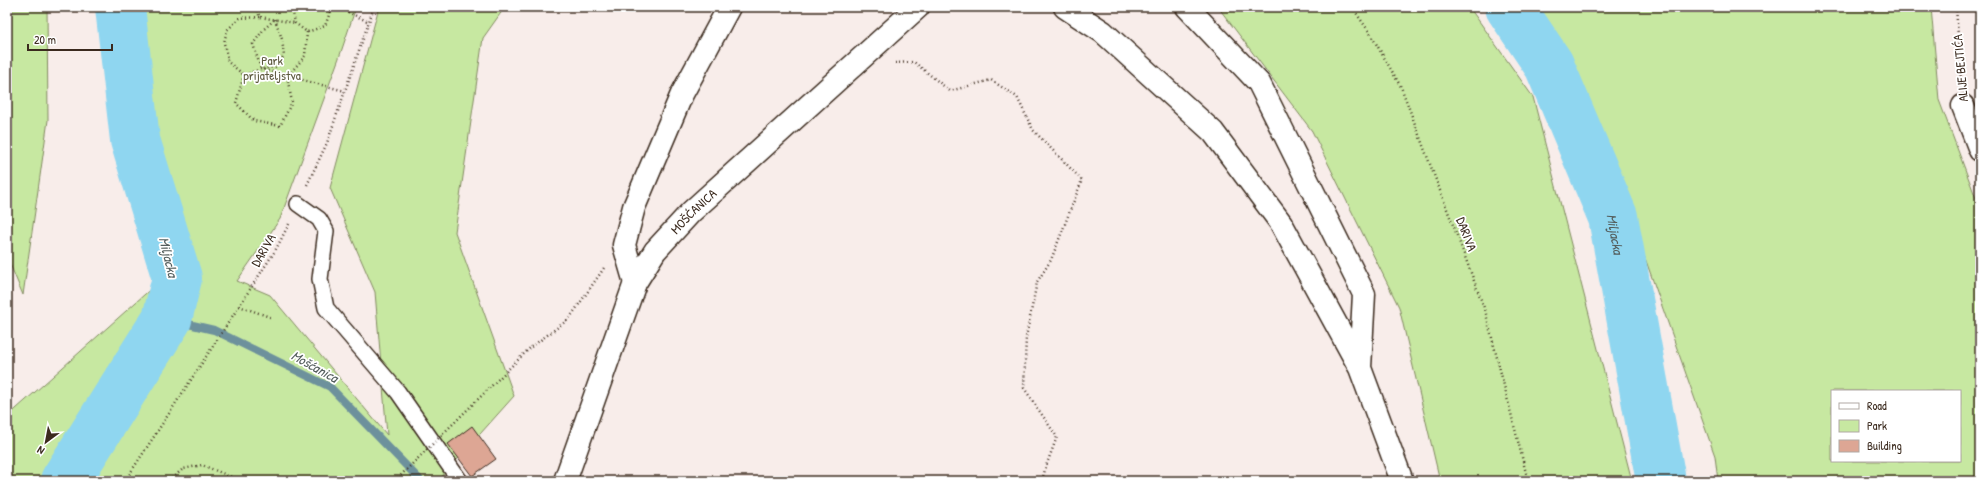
<svg xmlns="http://www.w3.org/2000/svg" width="1987" height="488" font-family="'Patrick Hand',sans-serif">
<style>
.green{fill:#c7e8a1;stroke:#818960;fill-rule:evenodd}
.lines{fill:none;stroke-linecap:round;stroke-linejoin:round}
.stream{stroke:#6d919c;stroke-width:8}
.river{stroke:#8fd6f0;stroke-width:50}
.building{fill:#dda694;stroke:#3b2a1e}
.lane-casing{stroke:#3b2a1e;stroke-width:18}
.street-casing{stroke:#3b2a1e;stroke-width:25}
.secondary-casing{stroke:#3b2a1e;stroke-width:25}
.primary-casing{stroke:#3b2a1e;stroke-width:25}
.path{stroke:#3b2a1e;stroke-width:2.5;stroke-dasharray:1 3;stroke-linecap:butt}
.lane{stroke:#fff;stroke-width:15}
.street{stroke:#fff;stroke-width:22}
.secondary{stroke:#fff;stroke-width:22}
.primary{stroke:#fff;stroke-width:22}
.path-bridge{stroke:#3b2a1e;stroke-width:2.5;stroke-dasharray:1 3;stroke-linecap:butt}
.labels{text-anchor:middle;dominant-baseline:central;stroke-width:3.5;stroke-linejoin:round;paint-order:stroke}
.park-label{font-size:13px;fill:#5e5a3f;stroke:#fff}
.street-label{font-size:13px;fill:#3b2a1e;stroke:#fff}
.water-label{font-size:14px;font-style:italic;fill:#545e5d;stroke:#fff}
</style>
<rect width="100%" height="100%" fill="#f8edea"/>
<filter id="ink" filterUnits="userSpaceOnUse"><feTurbulence type="fractalNoise" baseFrequency=".025" numOctaves="2"/><feDisplacementMap in="SourceGraphic" scale="8" xChannelSelector="R" yChannelSelector="G"/><feConvolveMatrix kernelMatrix="1 2 1 2 8 2 1 2 1" color-interpolation-filters="sRGB"/></filter>
<g filter="url(#ink)">
<!-- green -->
<path class="green" d="M7,7H47L48,120L23,295L7,257Z
M136,7H356L340,55L280,219L237,281L270,295L387,435L375,292L330,188L379,7H505L483,38L455,232L514,396L438,481H7V417L163,278Z
M1218,7H1469L1533,97L1632,481H1440L1399,307L1312,131Z
M1531,7H1931L1939,100L1980,209V481H1718L1715,456L1598,125ZM1832,391H1960V461H1832Z"/>
<g class="lines">
<!-- stream -->
<path class="stream" d="M167,319L214,330L330,387L421,481"/>
<!-- river -->
<g class="river">
<path id="s1" d="M1510,7L1549,65L1613,217L1661,481"/>
<path d="M65,481L167,319L177,278L135,140L120,7"/>
</g>
</g>
<!-- building -->
<path class="building" d="M472,426L496,459L472,476L448,444Z"/>
<g class="lines">
<defs>
<path id="lane" d="M298,204L319,219L326,231L320,279L326,308L398,392L460,481"/>
<path id="street" d="M1963,106L1980,150"/>
<g id="secondary">
<path id="s2" d="M565,481L635,283L655,251L691,212L918,7"/>
</g>
<path id="primary" d="M1065,7L1103,32L1213,132L1281,223L1360,368L1402,481
M1187,7L1259,83L1364,294L1360,368
M635,283L624,245L634,207L682,94L729,7"/>
</defs>
<!-- lane casing -->
<use href="#lane" class="lane-casing"/>
<!-- street casing -->
<use href="#street" class="street-casing"/>
<!-- secondary casing -->
<use href="#secondary" class="secondary-casing"/>
<!-- primary casing -->
<use href="#primary" class="primary-casing"/>
<!-- path -->
<path class="path" d="M255,7L260,17L295,23
M292,7L295,23L307,32L325,26L332,7
M337,7L369,22
M1352,7L1370,33L1401,87L1485,310L1528,481
M1956,7L1961,80
M260,17L240,18L227,30L224,43L228,62L244,75L261,69L345,91
M275,19L282,39L284,56L275,67L261,69L253,44L264,29Z
M895,63L914,62L950,91L991,80L1017,97L1033,130L1082,180L1051,260L1037,282L1026,337L1024,388L1057,437L1046,466L1042,481
M244,75L236,103L254,121L280,126L292,102L287,77L305,56L307,32
M307,185L327,143L374,7
M239,306L270,317
M531,347L569,319L604,268
M125,481L275,251L289,224
M169,481L183,469L202,465L234,478L235,481"/>
<!-- lane -->
<use href="#lane" class="lane"/>
<!-- street -->
<use href="#street" class="street"/>
<!-- secondary -->
<use href="#secondary" class="secondary"/>
<!-- primary -->
<use href="#primary" class="primary"/>
<!-- path-bridge -->
<path class="path-bridge" d="M395,481L531,347"/>
</g>
</g>
<g class="labels">
<!-- park labels -->
<g class="park-label">
<text x="272" y="60">Park<tspan x="272" dy="15">prijateljstva</tspan></text>
</g>
<!-- street labels -->
<g class="street-label">
<text transform="translate(1960 68) rotate(-95)">ALIJE BEJTIĆA</text>
<text stroke="none"><textPath href="#s2" startOffset="303">MOŠĆANICA</textPath></text>
<text transform="translate(1467 234) rotate(69)">DARIVA</text>
<text transform="translate(263 250) rotate(-60)">DARIVA</text>
</g>
<!-- water labels -->
<g class="water-label">
<text stroke="none"><textPath href="#s1" startOffset="252">Miljacka</textPath></text>
<text transform="translate(169 257) rotate(76)">Miljacka</text>
<text transform="translate(315 366) rotate(29)">Mošćanica</text>
</g>
</g>
<!-- margin -->
<rect width="1987" height="488" fill="none" stroke="#fff" stroke-width="24"/>
<rect x="12" y="12" width="1963" height="464" fill="none" stroke="#3b2a1e" stroke-width="1.5" filter="url(#ink)"/>
<!-- legend -->
<rect x="1831" y="390" width="130" height="72" fill="#ffffff" stroke="#b1aaa5"/>
<rect x="1839" y="403" width="20" height="6" fill="#ffffff" stroke="#b1aaa5"/>
<text x="1867" y="410" font-size="12" fill="#3b2a1e">Road</text>
<rect x="1839" y="420" width="20" height="12" fill="#c7e8a1" stroke="#b1aaa5"/>
<text x="1867" y="430" font-size="12" fill="#3b2a1e">Park</text>
<rect x="1839" y="440" width="20" height="12" fill="#dda694" stroke="#b1aaa5"/>
<text x="1867" y="450" font-size="12" fill="#3b2a1e">Building</text>
<!-- north arrow -->
<g transform="translate(46 442) rotate(212)" stroke="#ffffff" stroke-width="3" paint-order="stroke">
<path d="M0-3L7 15L0 10L-7 15Z" fill="#3b2a1e"/>
<text y="-6" font-size="11" font-weight="bold" text-anchor="middle" fill="#3b2a1e">N</text>
</g>
<!-- scale -->
<path d="M28 44v6h84v-6" fill="none" stroke="#3b2a1e" stroke-width="2"/>
<text x="34" y="44" font-size="12" fill="#3b2a1e" stroke="#ffffff" stroke-width="3" paint-order="stroke">20 m</text>
</svg>
